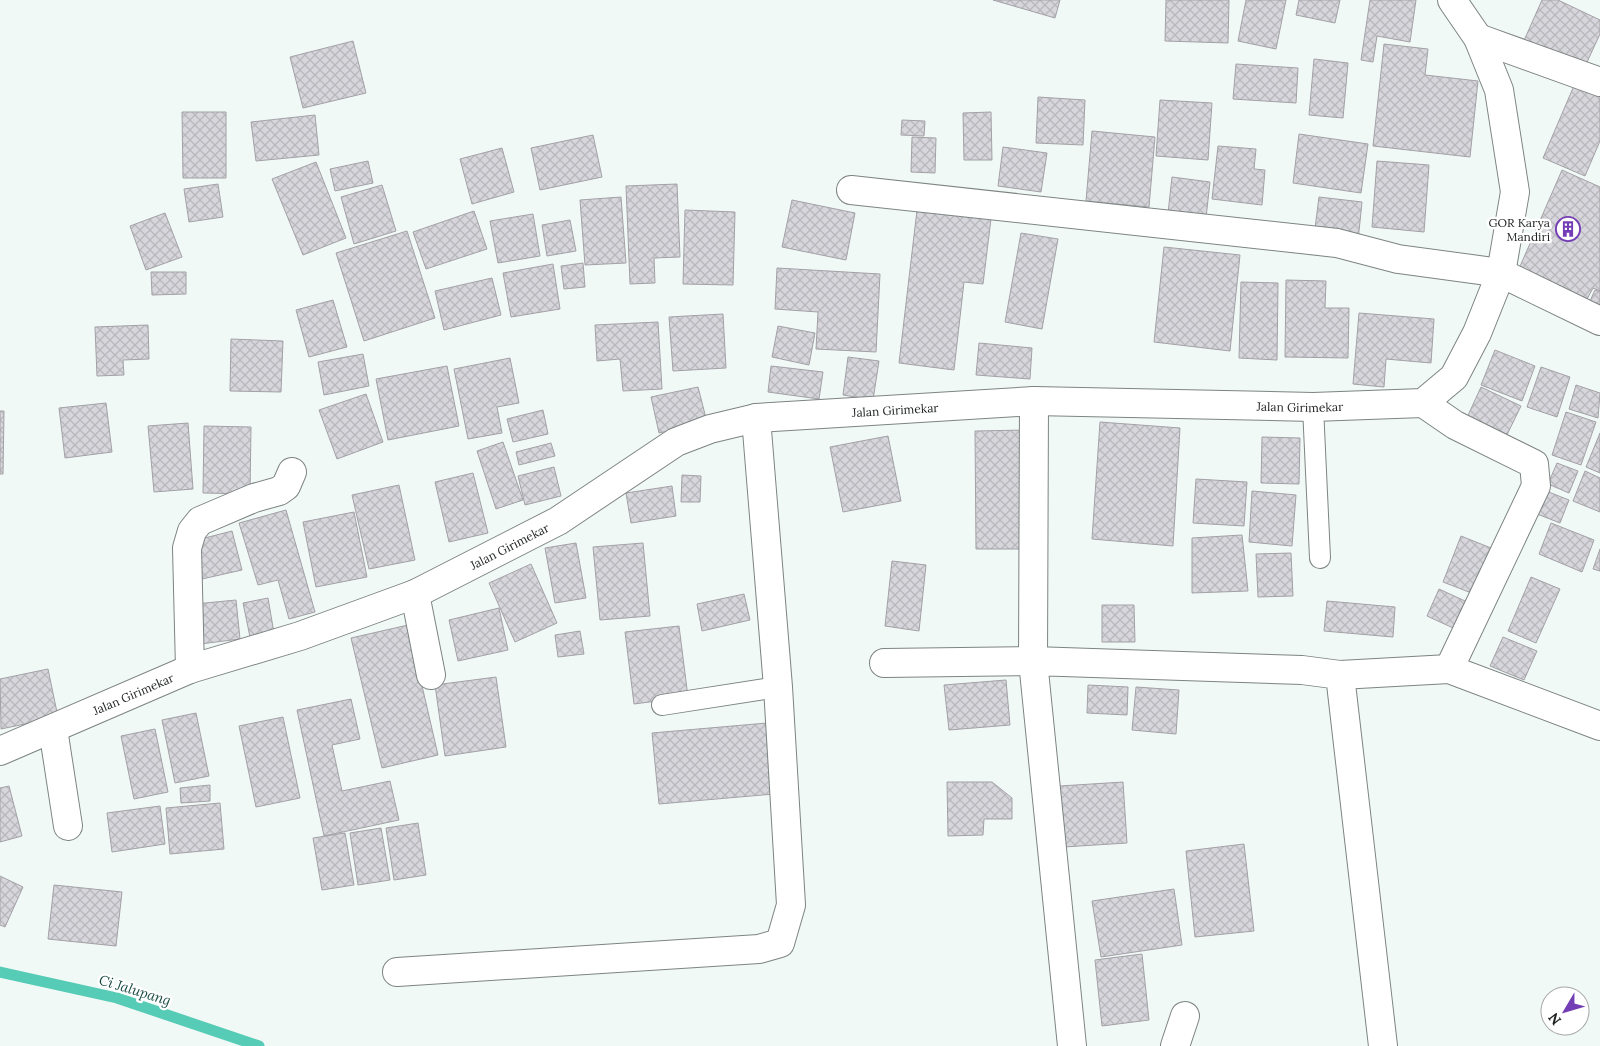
<svg xmlns="http://www.w3.org/2000/svg" width="1600" height="1046" font-family="Lora,serif">
<style>
.lines{fill:none;stroke-linecap:round;stroke-linejoin:round}
.stream{stroke:#56cbb6;stroke-width:11}
.building{fill:url(#building-cross-hatch);stroke:#a3a1a6}
.lane-casing{stroke:#7d8482;stroke-width:22}
.street-casing{stroke:#7d8482;stroke-width:30}
.secondary-casing{stroke:#7d8482;stroke-width:30}
.lane{stroke:#fff;stroke-width:20}
.street{stroke:#fff;stroke-width:28}
.secondary{stroke:#fff;stroke-width:28}
.labels{text-anchor:middle;dominant-baseline:central;stroke-width:4.5;stroke-linejoin:round;paint-order:stroke}
.poi-label{font-size:12px;fill:#1e2120;stroke:#fff;text-anchor:end}
.street-label{font-size:12px;fill:#1e2120;stroke:#fff}
.water-label{font-size:14px;font-style:italic;fill:#174a41;stroke:#fff}
</style>
<defs>
<pattern id="building-cross-hatch" width="8" height="8" patternUnits="userSpaceOnUse" patternTransform="scale(1.25)"><rect width="8" height="8" fill="#d7d6dc"/><path d="M0 0l8 8M0 8l8-8" fill="none" stroke="#b8b7bc"/></pattern>
</defs>
<rect width="100%" height="100%" fill="#f1f9f7"/>
<g class="lines">
<!-- stream -->
<path class="stream" d="M0,972L117,998L259,1046"/>
</g>
<!-- building -->
<path class="building" d="M993,0H1060L1055,18Z
M1166,0H1229L1228,43L1165,41Z
M1246,0H1286L1276,49L1238,41Z
M1299,0H1340L1335,23L1296,15Z
M1370,0H1416L1410,42L1377,36L1373,62L1361,60Z
M1542,0H1558L1600,20V34L1582,73L1522,45Z
M353,41L366,93L303,108L290,57Z
M1384,44L1428,49L1425,75L1478,81L1470,157L1373,146Z
M1314,59L1348,63L1343,118L1309,115Z
M1236,64L1298,68L1296,103L1233,99Z
M1576,81L1600,91V141L1585,176L1543,158Z
M1038,97L1085,100L1083,145L1036,143Z
M1160,100L1212,103L1208,160L1156,156Z
M182,112H226V178H183Z
M991,112L992,160H964L963,113Z
M315,115L319,155L256,161L251,122Z
M902,120L925,121L924,136L901,135Z
M1092,131L1155,137L1149,207L1086,201Z
M1299,134L1368,144L1361,193L1293,183Z
M593,135L602,177L540,190L531,148Z
M912,137L936,138L935,173L911,172Z
M1218,146L1256,149L1254,169L1265,170L1262,205L1212,199Z
M1003,147L1047,153L1041,192L998,186Z
M502,148L514,192L472,204L460,159Z
M368,161L373,183L335,191L330,169Z
M1377,161L1429,165L1424,232L1372,227Z
M316,162L346,238L303,255L272,179Z
M1562,170L1600,187V291L1593,288L1586,301L1518,271Z
M1172,177L1210,182L1206,218L1168,213Z
M218,184L223,217L189,222L184,189Z
M677,184L680,257L654,258L655,283L630,284L626,186Z
M382,185L396,231L354,244L341,197Z
M621,197L626,263L585,265L580,200Z
M1319,197L1362,202L1358,241L1314,236Z
M792,200L855,213L846,260L782,247Z
M685,210L735,212L733,285L683,284Z
M917,210L991,219L983,284L964,282L954,370L899,363Z
M474,211L487,249L426,269L413,232Z
M165,213L182,257L146,270L130,226Z
M533,214L540,256L498,263L490,221Z
M570,220L576,251L547,256L542,225Z
M407,231L435,318L364,341L336,253Z
M1021,233L1058,239L1042,329L1005,322Z
M1164,247L1240,255L1230,351L1154,342Z
M583,263L585,287L564,289L561,266Z
M553,264L560,309L511,317L503,273Z
M777,268L880,274L876,352L816,349L818,312L775,309Z
M151,272H186V294L152,295Z
M492,278L501,315L444,330L435,291Z
M1286,280L1326,281L1325,308H1349L1348,358L1285,357Z
M1241,282L1278,283L1277,360L1239,358Z
M1595,290L1600,292V319L1585,312Z
M333,300L347,347L309,357L296,310Z
M1359,313L1434,319L1431,363L1386,359L1384,387L1353,384Z
M723,314L726,368L673,371L669,317Z
M658,322L662,389L623,391L620,359L597,361L595,325Z
M148,325L149,359L123,360L124,375L97,376L95,327Z
M778,326L815,333L809,365L772,357Z
M231,339L283,341L281,392L230,391Z
M979,343L1032,348L1030,379L976,375Z
M1495,350L1535,366L1522,401L1481,385Z
M363,354L369,386L324,395L318,362Z
M848,357L879,361L873,400L843,395Z
M510,358L519,403L497,407L502,433L468,439L454,369Z
M447,366L459,426L388,440L376,379Z
M771,366L823,372L819,399L768,392Z
M1541,367L1570,377L1557,417L1527,407Z
M1576,385L1600,393L1598,418L1569,409Z
M698,387L707,422L659,433L651,397Z
M1481,387L1521,406L1503,443L1464,424Z
M366,394L383,442L337,459L319,410Z
M106,403L112,452L65,458L59,408Z
M543,410L548,434L513,442L507,419Z
M0,411H4L3,474H0Z
M1566,412L1596,422L1581,465L1552,455Z
M1100,422L1180,428L1173,546L1092,539Z
M188,423L193,489L154,492L148,426Z
M204,426L251,427L250,494L203,493Z
M1027,430L1028,549H976L975,431Z
M1600,433V473L1586,467Z
M888,436L901,501L843,512L830,447Z
M1262,437L1300,438L1299,484L1261,483Z
M503,442L523,500L496,509L477,451Z
M551,443L555,456L519,465L516,452Z
M1557,463L1578,471L1569,493L1548,484Z
M554,467L561,496L525,505L518,476Z
M1585,471L1600,478V512L1573,501Z
M473,473L488,533L449,542L435,482Z
M682,475L701,476L700,502H681Z
M1196,479L1247,482L1244,526L1193,523Z
M399,485L415,560L369,569L352,495Z
M672,486L676,516L631,523L626,493Z
M1541,489L1569,500L1560,523L1532,512Z
M1252,491L1296,495L1292,546L1249,542Z
M286,510L315,612L289,619L278,580L258,585L239,523Z
M354,512L367,577L316,587L303,522Z
M1551,523L1594,540L1582,572L1539,554Z
M232,531L242,570L202,579L193,541Z
M1242,535L1248,591L1192,593V538Z
M1461,536L1491,548L1474,594L1443,582Z
M576,543L586,598L555,603L545,548Z
M643,543L650,616L600,620L593,547Z
M1600,549V571L1593,569Z
M1291,553L1293,596L1258,597L1256,554Z
M892,561L926,565L919,631L885,626Z
M531,564L557,623L515,642L489,583Z
M1531,577L1560,589L1536,643L1508,631Z
M1439,589L1476,606L1464,633L1427,616Z
M744,594L750,620L702,631L697,604Z
M268,598L274,633L250,637L243,603Z
M236,600L240,639L200,644L195,604Z
M1327,601L1395,607L1393,637L1324,631Z
M1102,605H1134L1135,642H1102Z
M499,608L508,650L458,661L449,620Z
M408,625L438,755L382,768L351,638Z
M679,626L688,697L634,704L625,632Z
M580,631L584,654L558,657L555,635Z
M1503,637L1537,651L1524,680L1490,666Z
M48,669L58,717L1,729L0,679Z
M496,677L506,747L445,756L435,685Z
M1006,680L1010,725L949,730L944,685Z
M1088,685L1128,687L1127,715L1087,713Z
M1136,687L1179,690L1176,734L1132,730Z
M351,699L360,739L332,745L342,791L390,781L399,820L324,836L297,710Z
M196,713L209,776L175,783L162,720Z
M283,717L300,798L256,807L239,726Z
M767,723L774,794L659,804L652,733Z
M155,729L168,792L134,799L121,736Z
M947,782H992L1012,798V819H984L983,835L948,836Z
M1123,782L1127,843L1064,847L1060,786Z
M210,785V801L181,803L180,788Z
M9,786L22,836L0,842V788Z
M220,803L224,849L170,854L166,808Z
M160,806L165,844L112,852L107,813Z
M418,823L426,875L394,880L386,828Z
M381,828L390,880L358,885L350,833Z
M345,833L354,885L322,890L313,838Z
M1244,844L1254,931L1195,937L1186,851Z
M0,876L23,887L5,927L0,925Z
M54,885L122,892L116,946L48,939Z
M1174,889L1182,945L1101,957L1092,901Z
M1142,954L1149,1020L1102,1026L1095,960Z"/>
<g class="lines">
<defs>
<path id="lane" d="M1313,407L1320,558
M662,705L778,687"/>
<path id="street" d="M1478,38L1600,82
M851,190L1337,243L1398,259L1501,273L1600,321
M1034,401L1033,661L1072,1046
M1423,403L1455,425L1534,464L1536,486L1449,669
M415,594L431,675
M884,663L1033,661L1302,670L1340,675L1449,669L1600,726
M190,669L187,548L192,531L200,521L254,498L279,491L286,486L292,472
M1340,675L1383,1046
M53,729L68,826
M397,972L759,949L780,943L791,905L778,687L756,418
M1175,1046L1185,1016"/>
<g id="secondary">
<path id="s1" d="M0,751L190,669L300,636L415,594L558,521L676,442L710,429L756,418L1034,401L1313,407L1423,403L1454,377L1477,333L1501,273L1515,192L1499,90L1478,38L1452,0"/>
</g>
</defs>
<!-- lane casing -->
<use href="#lane" class="lane-casing"/>
<!-- street casing -->
<use href="#street" class="street-casing"/>
<!-- secondary casing -->
<use href="#secondary" class="secondary-casing"/>
<!-- lane -->
<use href="#lane" class="lane"/>
<!-- street -->
<use href="#street" class="street"/>
<!-- secondary -->
<use href="#secondary" class="secondary"/>
</g>
<!-- icons -->
<defs>
<symbol id="building-ring" viewBox="-11 -11 22 22"><circle r="9.5" fill="#fff" stroke="#733eb5" stroke-width="1.5"/><path d="M-4-6H4V6H1V3H-1V6H-4ZM-2.5-4.3h1.7v1.8h-1.7ZM.8-4.3h1.7v1.8H.8ZM-2.5-1h1.7V.8h-1.7ZM.8-1h1.7V.8H.8Z" fill="#733eb5"/></symbol>
</defs>
<g fill-rule="evenodd">
<use href="#building-ring" x="1554" y="215" width="28" height="28"/>
</g>
<g class="labels">
<!-- poi labels -->
<g class="poi-label">
<text x="1550" y="222">GOR Karya<tspan x="1550" dy="14">Mandiri</tspan></text>
</g>
<!-- street labels -->
<g class="street-label">
<text stroke="none"><textPath href="#s1" startOffset="1375">Jalan Girimekar</textPath></text>
<text stroke="none"><textPath href="#s1" startOffset="970">Jalan Girimekar</textPath></text>
<text stroke="none"><textPath href="#s1" startOffset="550">Jalan Girimekar</textPath></text>
<text stroke="none"><textPath href="#s1" startOffset="145">Jalan Girimekar</textPath></text>
</g>
<!-- water labels -->
<g class="water-label">
<text transform="translate(135 990) rotate(17)">Ci Jalupang</text>
</g>
</g>
<!-- north arrow -->
<g transform="translate(1565 1011) rotate(232)"><circle r="24" fill="#ffffff" stroke="#a5a6a6"/>
<path d="M0-4L9 19L0 12L-9 19Z" fill="#733eb5"/>
<text y="-8" font-size="14" font-weight="bold" text-anchor="middle" fill="#1e2120">N</text>
</g>
</svg>
